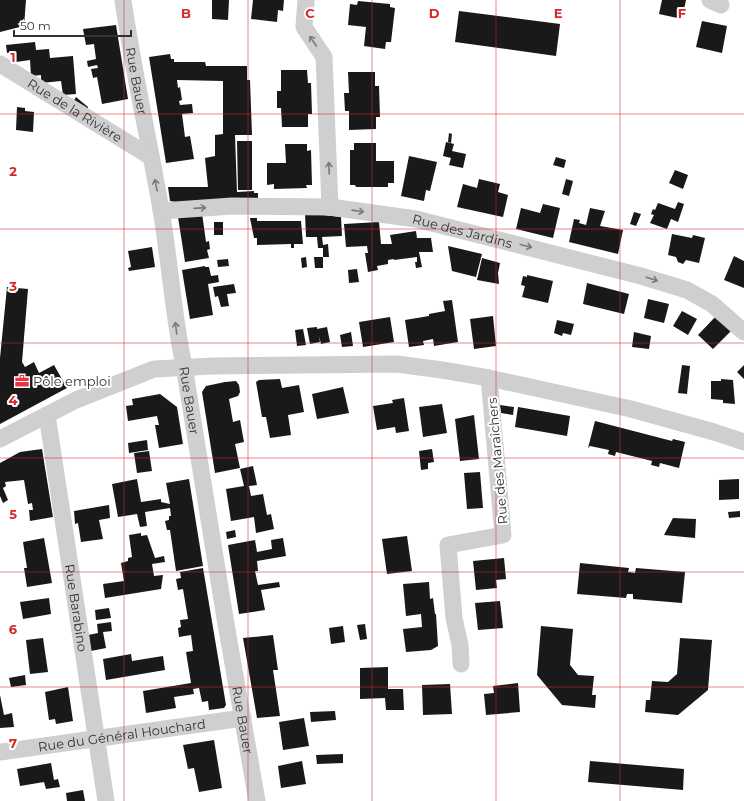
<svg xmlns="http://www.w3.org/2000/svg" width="744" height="801" font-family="Montserrat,sans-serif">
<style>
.building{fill:#191919}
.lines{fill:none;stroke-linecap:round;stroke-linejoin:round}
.street{stroke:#cfcfcf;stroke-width:17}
.oneway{stroke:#797979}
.grid{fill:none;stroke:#d62828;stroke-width:1;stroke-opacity:0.55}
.labels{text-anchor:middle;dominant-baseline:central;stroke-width:4;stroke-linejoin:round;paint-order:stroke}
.street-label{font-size:13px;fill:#323232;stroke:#fff}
.poi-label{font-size:13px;fill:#323232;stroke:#fff;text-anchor:start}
.grid-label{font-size:13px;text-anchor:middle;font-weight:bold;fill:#d62828;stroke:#fff;stroke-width:4;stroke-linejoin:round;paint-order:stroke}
</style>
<rect width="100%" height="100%" fill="#fff"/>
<!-- building -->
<path class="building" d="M0,0H26L24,26L0,32Z
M212,0H229L228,20L212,19Z
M253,0H284L283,11L278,10L277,22L251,19Z
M662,0H686L682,19L659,14Z
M358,1L390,4V7L395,8L391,42H386L385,49L364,46L366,27L348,25L350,4L357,5Z
M459,11L560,24L556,56L455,42Z
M702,21L727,26L722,53L696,47Z
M116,25L128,99L102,104L97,77L93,78L91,69L98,68L97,65L88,67L87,61L96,59L94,44L86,45L83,29Z
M35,42L36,50L49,49L50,58L73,56L76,94L63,95L61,81L41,83V75L31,76L30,60L16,62L15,52L7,53L6,45Z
M170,54L171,59H174V62H205L206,66H247V80H250L252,135H235L237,192L254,191V193H258V201L175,202L170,201L168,187H208L205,158L215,156V135L223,134V81L177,80L178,88L180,87L182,100L179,101L180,105L192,104L193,113L182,114L185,137L190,136L194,159L166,163L149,57Z
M281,70H307L308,83H311L312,114H308V127H282L281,108H277V91H281Z
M348,72H375V86H379L380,117H376V129L349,130V111H345L344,93H349Z
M76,97L88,107V114L73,102Z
M17,107L25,108V111L34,112L33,132L16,130Z
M449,133L452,134L451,143L448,142Z
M237,141H252V190H238Z
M446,142L454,144L452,151L466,154L463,168L449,165L451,158L443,156Z
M354,143H376V161H394V183H388V187H356L355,185H350V150H354Z
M285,144H307V151L311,150L312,185H306L307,188L274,189V184L267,185V163H286Z
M409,156L437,162L430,191L426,190L424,201L401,196Z
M556,157L566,160L564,168L553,165Z
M675,170L688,175L683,189L669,183Z
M479,179L500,184L498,192L508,195L503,217L457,207L463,184L477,188Z
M566,179L573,181L569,196L562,194Z
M678,202L684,204L678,222L671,219L667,229L650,223L654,215L651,214L653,209L655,210L658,203L675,209Z
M543,204L560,208L553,238L516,229L521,208L540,213Z
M590,208L605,211L600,226L623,230L618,254L569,242L574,219L580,220L579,223L586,225Z
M634,212L641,214L636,226L630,224Z
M202,213L206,242L209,241L210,249L207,250L209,258L185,262L178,217Z
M305,213L341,217L342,236L322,237L323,245L328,244L329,257H323V248H318L317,237H306Z
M250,218H257V221H301L303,244H294V248H291V244L257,245V238H254Z
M214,222H223V235H214Z
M379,222L381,244H392L390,235L416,231L417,238H431L433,252H419L422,267L416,268L415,262H417V257L394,260V259L388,260V264L377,266L378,270L368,272L365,253H368L367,246L346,247L344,224Z
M672,234L692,238L693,235L705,238L699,263L686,260L683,264L678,262L676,257L668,255Z
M448,246L482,254L476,277L452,271Z
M152,247L155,267L129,271L128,268L131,267L128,251Z
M734,256L744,261V288L724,280Z
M306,257L307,267L302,268L301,258Z
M314,257H323V268H315Z
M482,258L500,263L498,273L499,284L477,280Z
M228,259L229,266L218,267L217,260Z
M205,266V267H209L211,276L218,275L219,282L208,284L213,315L190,319L182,270Z
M357,269L359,282L349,283L348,270Z
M527,275L553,281L548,303L522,297L525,286L521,285L523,276L527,277Z
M587,283L629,294L624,314L583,304Z
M234,284L236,293L227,294L229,306L221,307L218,296L215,297L213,287Z
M7,287L28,289L22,362L25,367L34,362L39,373L54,365L67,388L0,424V358Z
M648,299L669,304L664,323L644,318Z
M452,300L458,342L434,346L433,339L423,341L424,345L409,347L405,320L429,316V314L445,311L443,301Z
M682,311L697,319L688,335L673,326Z
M493,316L496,346L474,349L470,319Z
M716,316L731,331L713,349L698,335Z
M390,317L394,342L363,347L359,322Z
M557,320L574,324L571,335L563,333L562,336L554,333Z
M317,327V329L327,327L330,342L321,344L319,336L320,342L310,344L307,328Z
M303,329L306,345L297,346L295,330Z
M351,332L353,346L342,347L340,335Z
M634,332L651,336L649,349L632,347Z
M682,365L690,366L687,394L678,393Z
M744,365V379L737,372Z
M280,379L282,388L299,385L304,412L288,415L291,435L270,438L266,417H262L256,382L259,380Z
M721,379L733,380L735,404L723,403V400L711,399V381H721Z
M236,381L239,385L240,392L238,396L229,399L233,422L240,420L244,442L235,444L240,468L215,473L202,392L206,386L225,382Z
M343,387L349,413L317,419L312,394Z
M160,394L177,407L183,444L159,448L155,425H159L157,416L128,421L126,406L133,405L132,399Z
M404,398L409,431L396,433L395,427L377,430L373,406L393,403L392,400Z
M442,404L447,433L423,437L419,407Z
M500,405L514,407L513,415L501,413Z
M518,407L570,416L567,436L515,427Z
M474,415L479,459L460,461L455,419Z
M595,421L672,441L673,439L685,442L679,468L660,463L659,467L651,465L652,461L616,452L615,456L608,454L609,450L590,446L588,448Z
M147,440L148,450L129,453L128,443Z
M42,449L53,517L30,521L29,510H33L32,503L28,504L24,480L5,482L6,486L3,488L8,500L3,503L0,496V463L20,452Z
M432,449L434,462L428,463V469L421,470L419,451Z
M149,451L152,471L137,473L134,453Z
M253,466L257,485L249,486L251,496L263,494L267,515L271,514L274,529L256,533L254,517L231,521L226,489L244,486L240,469Z
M480,472L483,508L467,509L464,473Z
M137,479L141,502L161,499V502L170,504L166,483L189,479L203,566L176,571L170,530H167L165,521L169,520V516H171L170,508L145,512L147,526L140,527L137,514L118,517L112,484Z
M739,479V499L719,500V480Z
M109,505L110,518L99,520L103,539L81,542L78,523L75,524L74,511Z
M740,511V517L729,518L728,512Z
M673,518L696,519L695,538L664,535Z
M235,530L236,537L227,539L226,532Z
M141,533V536L147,535L155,558L164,556L165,562L152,564L154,576L163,575L161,589L105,598L103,584L124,581L121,563L128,561V558L132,557L129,535Z
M407,536L412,571L387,574L382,539Z
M44,538L52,583L27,587L24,568H27L23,542Z
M283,538L286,556L257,561L258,571H255L258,585L279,582L280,587L261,590L265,610L239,614L228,545L255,540L257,552L272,549L271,540Z
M504,558L506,579L496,580L497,588L476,590L473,561Z
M580,563L629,568L628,572L635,573L636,568L685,572L682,603L633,599V594H627L626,598L577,594Z
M203,568L226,705L224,708L209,710L208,701L202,702L199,688L193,689L194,694L174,697L176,708L146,713L143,691L191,683L186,652L193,651L191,635L179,637L178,628L181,627L180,620L188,619L183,589L178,590L176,579L181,578L180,572Z
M429,582L430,599L433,598L435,614H436L438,646L431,650L406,652L403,629L422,627L421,614L406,616L403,584Z
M49,598L51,614L23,619L20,602Z
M500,601L503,628L478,630L475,603Z
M109,608L111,618L96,620L95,610Z
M111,622L112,631L103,632L106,648L91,651L88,635L98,633L97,624Z
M365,624L367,639L360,640L357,625Z
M343,626L345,642L331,644L329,628Z
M541,626L573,629L570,665L578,675L594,676L592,695H596L595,708L562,705L537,675Z
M273,635L278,670H273L280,716L257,718L243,638Z
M43,638L48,672L30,674L26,640Z
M680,638L712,640L708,690L678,715L645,712L646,700H650L652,681L668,682L677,674Z
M131,654L132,661L163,656L165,670L106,680L103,659Z
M388,667V689H403L404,710H386L385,698L360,699V668Z
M25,675L26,685L11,687L9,678Z
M518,683L520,712L486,715L484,694L494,693L493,686Z
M450,684L452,714L423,715L422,685Z
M68,687L73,721L56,724L55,719L49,720L45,692Z
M0,695L4,715L12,713L14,727L0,728Z
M335,711L336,720L311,722L310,712Z
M304,718L309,746L283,750L279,722Z
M214,740L222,788L199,792L194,768L188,769L183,745Z
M343,754V763L317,764L316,755Z
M302,761L306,784L281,788L278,766Z
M590,761L684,769L683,790L588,782Z
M51,763L54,780L58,779L60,787L46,789L44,782L20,786L17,769Z
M83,790L85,801H67L66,793Z"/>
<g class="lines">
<!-- street -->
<g class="street">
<path id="s1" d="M123,0C133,70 149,140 161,210C170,262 173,315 184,366L225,618L257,801"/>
<path d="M306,0L304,27L324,57L330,207"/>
<path d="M710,0L721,5"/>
<path id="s2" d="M0,64L151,157"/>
<path id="s3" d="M161,211L232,206L330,207L416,219L641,276L687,290L712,304L744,332"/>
<path id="s4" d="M47,415L106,801"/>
<path d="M0,439L76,400L154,369L213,366L397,364L442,370L489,378L631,409L714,432L744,442"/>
<path d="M461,664L460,645L454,618L448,545L503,535L489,378"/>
<path id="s5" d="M0,752L243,718"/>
</g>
</g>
<!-- one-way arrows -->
<defs><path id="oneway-shaft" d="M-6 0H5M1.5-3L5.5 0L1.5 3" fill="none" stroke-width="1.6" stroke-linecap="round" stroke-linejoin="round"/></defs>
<g class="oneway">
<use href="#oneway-shaft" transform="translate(313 41) rotate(-124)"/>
<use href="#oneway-shaft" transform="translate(329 168) rotate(-92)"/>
<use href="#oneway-shaft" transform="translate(156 185) rotate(-101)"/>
<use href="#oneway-shaft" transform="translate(200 208) rotate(-4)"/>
<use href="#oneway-shaft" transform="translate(358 211) rotate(8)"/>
<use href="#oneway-shaft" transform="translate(526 246) rotate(14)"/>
<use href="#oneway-shaft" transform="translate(652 279) rotate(18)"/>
<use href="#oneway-shaft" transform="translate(176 328) rotate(-97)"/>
</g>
<!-- grid -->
<path class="grid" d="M124,0V801M248,0V801M372,0V801M496,0V801M620,0V801M0,114H744M0,229H744M0,343H744M0,458H744M0,572H744M0,687H744"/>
<!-- icons -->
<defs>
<symbol id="office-bare" viewBox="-9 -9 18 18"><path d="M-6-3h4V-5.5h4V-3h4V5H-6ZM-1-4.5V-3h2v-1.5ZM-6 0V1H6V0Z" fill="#e53741" stroke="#fff" stroke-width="2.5" paint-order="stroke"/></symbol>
</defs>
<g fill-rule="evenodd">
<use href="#office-bare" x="12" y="371" width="20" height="20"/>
</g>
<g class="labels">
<!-- street labels -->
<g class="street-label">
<text stroke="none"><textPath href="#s1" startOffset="82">Rue Bauer</textPath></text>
<text stroke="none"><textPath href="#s2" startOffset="88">Rue de la Rivière</textPath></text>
<text stroke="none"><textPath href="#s3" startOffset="304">Rue des Jardins</textPath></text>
<text stroke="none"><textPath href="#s1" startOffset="406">Rue Bauer</textPath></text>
<text transform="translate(497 461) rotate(-95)">Rue des Maraîchers</text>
<text stroke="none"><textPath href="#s4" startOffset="195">Rue Barabino</textPath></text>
<text stroke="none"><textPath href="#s1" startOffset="730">Rue Bauer</textPath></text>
<text stroke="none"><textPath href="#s5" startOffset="123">Rue du Général Houchard</textPath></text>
</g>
<!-- poi labels -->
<g class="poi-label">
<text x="33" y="381">Pôle emploi</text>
</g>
</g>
<g class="grid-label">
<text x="186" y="18">B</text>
<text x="310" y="18">C</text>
<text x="434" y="18">D</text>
<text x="558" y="18">E</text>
<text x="682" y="18">F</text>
<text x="13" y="62">1</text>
<text x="13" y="176">2</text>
<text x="13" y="291">3</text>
<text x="13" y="405">4</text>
<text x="13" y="519">5</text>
<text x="13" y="634">6</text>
<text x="13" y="748">7</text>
</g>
<!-- scale -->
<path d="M14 30v6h117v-6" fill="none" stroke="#323232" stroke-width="2"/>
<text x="20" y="30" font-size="12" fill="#323232" stroke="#ffffff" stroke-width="3" paint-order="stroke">50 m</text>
</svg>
